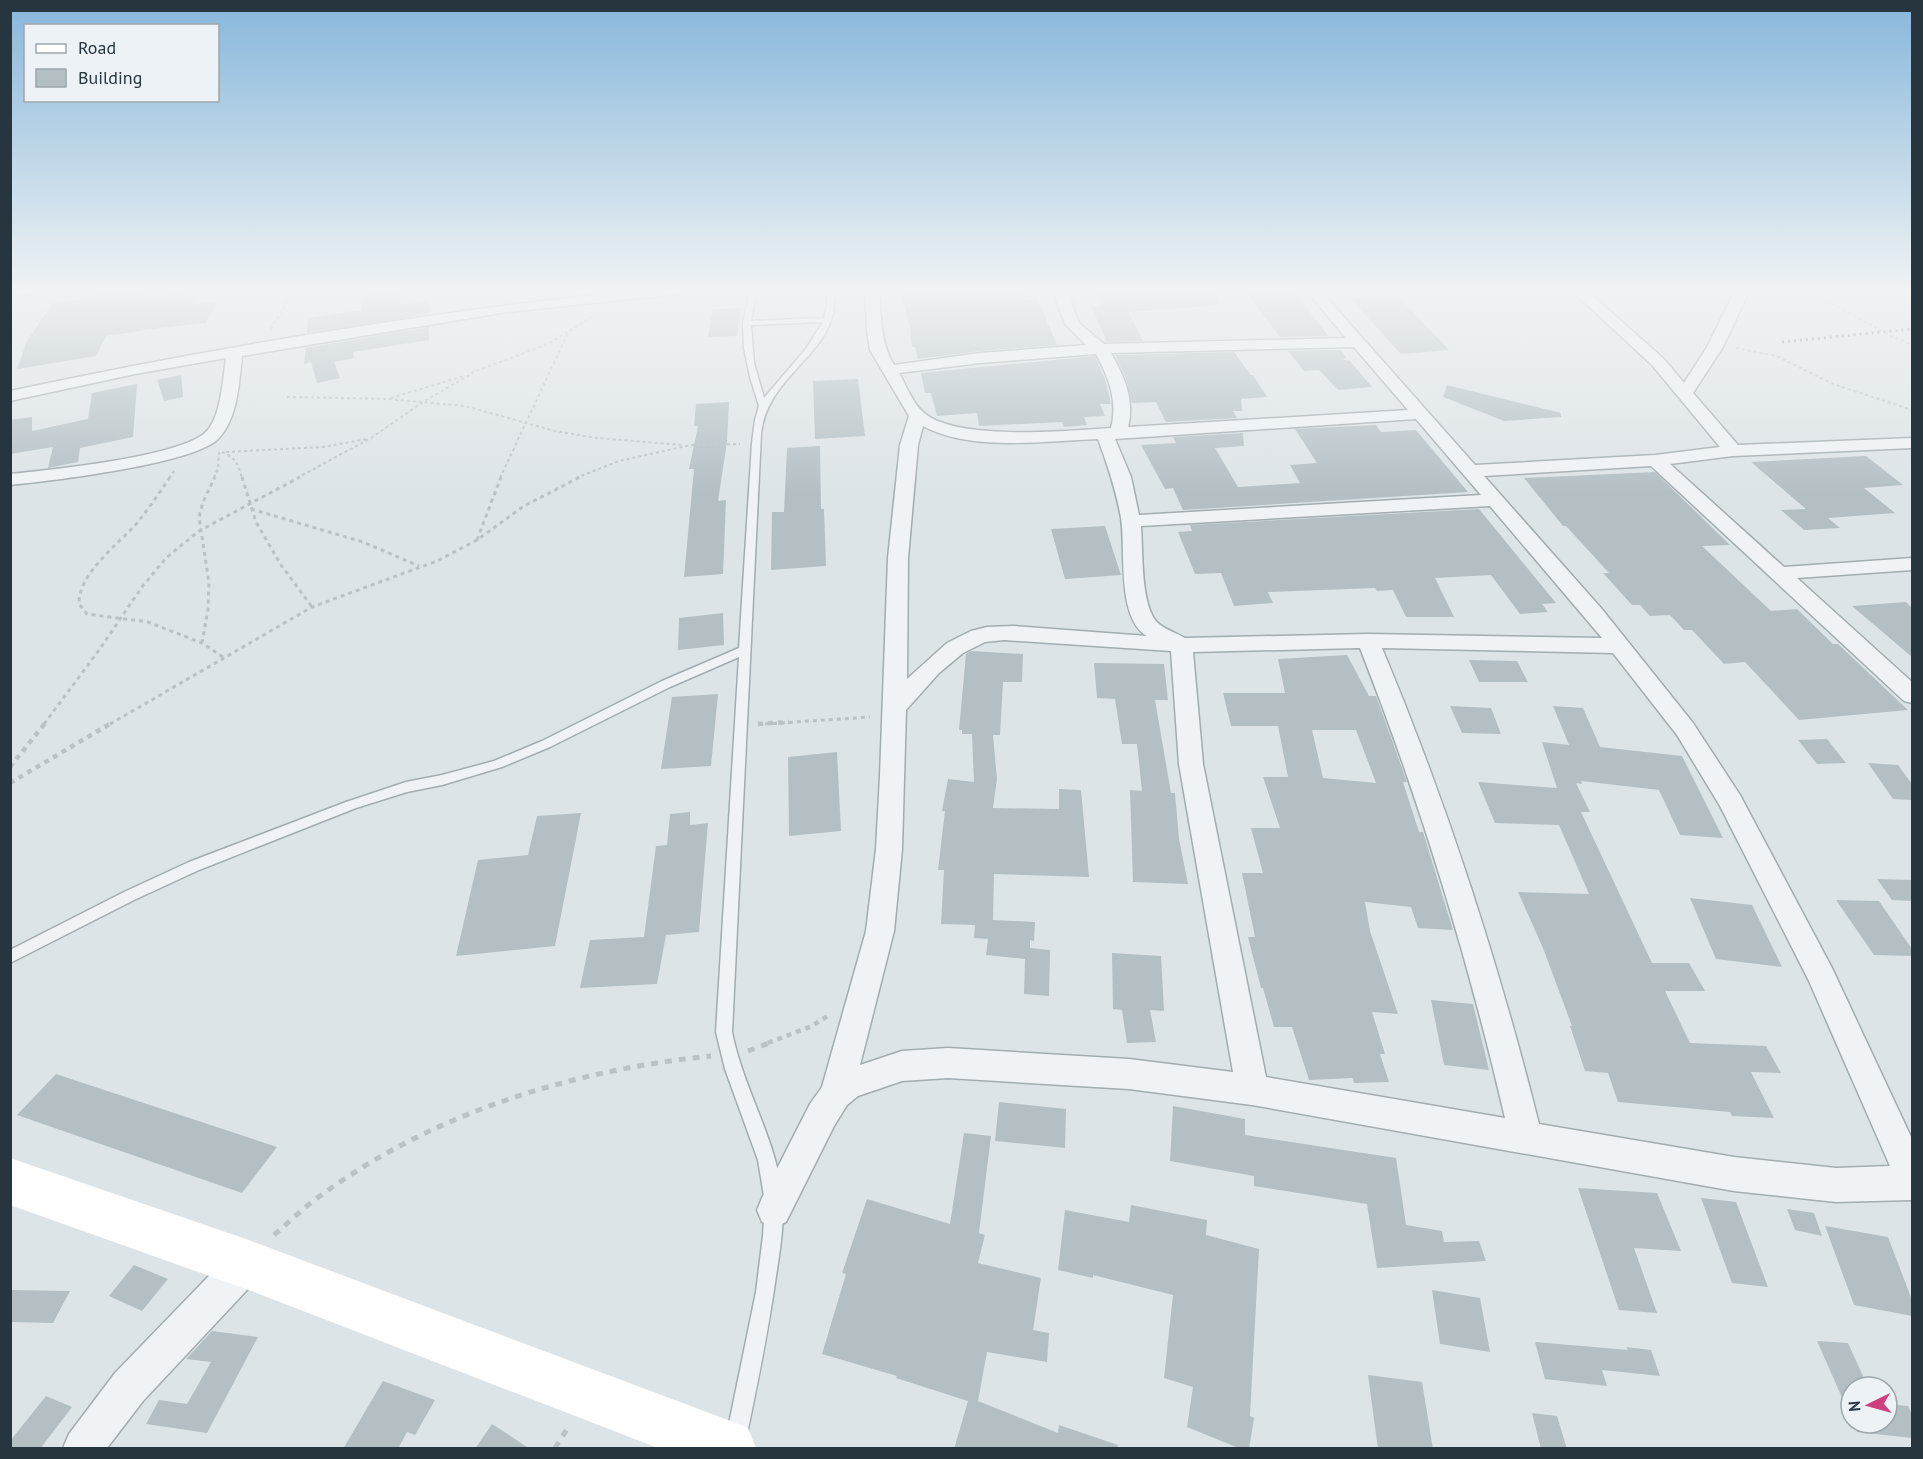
<svg xmlns="http://www.w3.org/2000/svg" width="1923" height="1459" font-family="'PT Sans',sans-serif">
<style>
.building{fill:#b4bfc4;fill-rule:evenodd}
.lines{fill:none;stroke-linecap:round;stroke-linejoin:round}
.lane-casing{stroke:#a2acb1;stroke-width:3}
.street-casing{stroke:#a2acb1;stroke-width:3}
.path-far3{stroke:#bbc2c6;stroke-width:2;stroke-dasharray:3 3;stroke-linecap:butt}
.path-far2{stroke:#bbc2c6;stroke-width:3;stroke-dasharray:4 4;stroke-linecap:butt}
.path-far1{stroke:#bbc2c6;stroke-width:4.5;stroke-dasharray:5 5;stroke-linecap:butt}
.path{stroke:#bbc2c6;stroke-width:5;stroke-dasharray:7 7;stroke-linecap:butt}
.lane{fill:#f0f3f6;fill-rule:evenodd}
.street{fill:#f0f3f6;fill-rule:evenodd}
.secondary{fill:#fff;fill-rule:evenodd}
.rail{stroke:#768891;stroke-width:3;stroke-dasharray:2 4;stroke-linecap:butt}
</style>
<rect width="100%" height="100%" fill="#dde4e7"/>
<!-- building -->
<path class="building" d="M107,289H145L144,296L185,291L182,297L200,295L195,304L217,302L206,323L143,330L142,326L141,331L106,336L96,356L17,369L27,341L53,303L90,298L93,291Z
M398,289L401,305L428,301L429,314L307,333L308,318L362,310L360,295Z
M900,289H1023L1026,300L1038,299L1057,345L980,351L918,359L915,347H912L910,327Z
M1094,289H1218L1219,305L1128,312L1143,341L1107,342L1091,306H1102Z
M1244,289H1293L1328,336L1280,337Z
M1397,295L1449,350L1401,354L1349,297Z
M741,308L737,336L708,337L713,309Z
M429,327V340L353,352L354,358L334,362L340,378L317,383L311,362L304,364L306,348Z
M1340,350L1347,358L1340,359L1350,361L1372,387L1338,390L1319,370L1304,371L1288,351Z
M1234,352L1251,375H1253L1267,397L1241,399L1242,411H1233L1237,418L1166,422L1156,402L1132,403L1126,379L1115,355Z
M1095,356L1106,382L1111,404H1100L1105,416L1084,417L1087,425L1064,427L1062,422L979,426L977,413L937,416L931,393H925L921,373Z
M181,375L183,397L164,401L157,380Z
M858,379L865,436L815,439L813,381Z
M137,384L133,437L80,448L78,462L48,468L53,447L10,454V420L32,417V431L88,419L92,393Z
M1447,385L1561,413V417L1504,421L1443,397Z
M729,402L727,442L718,501L726,500L723,574L684,577L694,469H689L698,426H694L696,404Z
M1376,425L1381,432L1416,430L1468,492L1183,510L1173,488L1165,489L1141,445L1176,443L1173,437L1243,433L1244,446L1215,448L1238,487L1300,483L1290,465L1317,463L1295,429Z
M820,446L821,509H824L826,566L771,570L772,512H784L787,448Z
M1866,456L1903,485L1864,488L1895,513L1828,518L1840,528L1804,530L1781,510L1806,509L1751,462Z
M1655,472L1730,545L1702,546L1771,611L1797,609L1833,644H1838L1908,710L1799,720L1745,662L1724,664L1692,630H1684L1670,615L1650,616L1640,605H1632L1603,573H1609L1566,526H1563L1524,478Z
M1479,509L1556,603L1542,604L1548,612L1520,614L1491,575L1435,578L1454,617H1406L1393,590L1377,591L1375,588L1268,592L1273,603L1234,606L1221,573L1195,574L1178,532L1192,531L1190,525Z
M1105,526L1121,575L1065,579L1051,529Z
M1906,602L1912,608V657L1852,606Z
M723,613L724,645L678,650L679,618Z
M971,651L1023,654L1022,682H1003L1000,735H993L997,779L993,808L1059,809V789L1081,790L1089,877L994,874L993,920L1035,922L1034,941L1030,940V948L1050,950L1049,996L1024,994L1025,959L986,955L988,939L974,938L975,925L941,924L944,870H938L945,811H942L948,779L974,782L972,734H962V730H959L966,654Z
M1347,655L1369,696H1376L1407,782H1403L1419,832H1423L1453,930L1418,928L1411,907L1365,902L1370,931L1398,1014L1372,1012L1385,1054H1380L1389,1082L1354,1083L1353,1078L1309,1080L1292,1027H1274L1263,988H1261L1248,937H1255L1242,873H1263L1251,828H1280L1263,777H1288L1278,726H1231L1223,693H1285L1278,659ZM1312,730H1356L1376,783L1323,778Z
M1469,660L1517,661L1528,682H1479Z
M1094,663L1164,664L1168,700H1155L1171,793H1175L1179,839L1188,884L1133,882L1130,790L1142,791L1137,744H1122L1115,699L1097,698Z
M718,694L711,766L661,769L672,697Z
M1450,706L1491,708L1501,734L1462,733Z
M1553,706L1583,708L1600,747L1682,756L1723,838L1680,835L1659,790L1581,781L1582,784L1576,783L1590,812H1581L1652,963H1689L1705,991H1665L1690,1043L1766,1046L1781,1073L1751,1072L1774,1118L1732,1116L1730,1112L1618,1102L1608,1073L1585,1071L1570,1026H1572L1543,948L1518,892L1589,894L1559,825L1495,823L1478,782L1557,788L1542,742L1569,745Z
M1827,739L1846,763L1817,764L1798,740Z
M837,752L841,831L789,836L788,757Z
M1868,763L1898,765L1912,784V800L1893,799Z
M690,812V825L708,823L699,932L666,935L657,984L580,988L590,940L644,937L656,846L667,845L670,814Z
M581,813L555,946L456,956L478,860L528,855L537,816Z
M1877,879L1912,880V901L1892,900Z
M1690,898L1752,905L1782,967L1716,959Z
M1836,900L1879,901L1912,949V956L1874,955Z
M1112,953L1161,956L1164,1011L1150,1010L1156,1042L1127,1043L1122,1010L1113,1009Z
M1431,1000L1473,1004L1489,1070L1444,1065Z
M56,1074L277,1147L242,1193L17,1115Z
M999,1102L1066,1109L1065,1148L995,1141Z
M1173,1106L1245,1119V1135L1396,1158L1406,1225L1442,1231L1444,1242L1479,1241L1486,1261L1377,1268L1367,1204L1254,1186V1176L1170,1161Z
M964,1133L991,1136L979,1233L985,1235L978,1263L1041,1278L1033,1330L1049,1333L1047,1362L987,1352L978,1401L1058,1433L1059,1425L1118,1445L1117,1449H954L968,1401L896,1378L897,1376L822,1354L846,1274L842,1273L867,1199L950,1224Z
M1578,1188L1657,1193L1681,1251L1634,1248L1657,1313L1619,1310Z
M1701,1198L1736,1202L1768,1287L1732,1283Z
M1131,1205L1207,1220L1206,1235L1259,1249L1250,1416L1254,1418L1249,1449H1241L1187,1427L1193,1387L1164,1378L1173,1295L1093,1275V1278L1058,1270L1065,1210L1129,1222Z
M1787,1209L1814,1213L1822,1236L1795,1230Z
M1825,1226L1888,1237L1912,1300V1316L1854,1305Z
M134,1265L168,1279L142,1311L109,1296Z
M10,1290L70,1291L53,1323L10,1322Z
M1432,1290L1480,1298L1490,1352L1440,1344Z
M212,1331L258,1337L207,1433L146,1424L159,1400L187,1404L211,1362L186,1359Z
M1817,1341L1848,1343L1868,1387H1851V1418Z
M1535,1342L1628,1350L1626,1347L1651,1350L1660,1376L1602,1370L1607,1386L1545,1379Z
M1368,1375L1422,1382L1433,1449H1378Z
M383,1381L435,1400L415,1435L407,1432L398,1449H343Z
M46,1396L72,1407L40,1449H10V1441Z
M1887,1404L1908,1406L1912,1415V1438L1857,1432L1853,1423H1887Z
M1532,1413L1557,1416L1567,1449H1541Z
M492,1424L530,1449H475Z"/>
<g class="lines">
<defs>
<path id="lane" d="M37,289H55L10,297V293Z
M750,289H757L751,321L824,318L827,306L826,289H833C833,295 835,302 834,307C828,357 767,377 761,434L732,1032C742,1083 770,1129 780,1180C786,1212 781,1245 776,1276C768,1334 756,1391 744,1448H724L756,1292L763,1236L765,1202L758,1160L725,1069L716,1032L739,657L670,687L550,747L502,767L442,785L407,792L356,808L199,870L134,900L10,963V950L124,892L189,862L346,802L406,782L442,775L494,761L542,741L662,681L739,648L752,443L755,420L759,406L750,377L744,348L743,323ZM823,322L805,350L764,398L754,363L751,325Z"/>
<path id="street" d="M649,289H696L689,293L507,312L242,356C239,383 238,417 219,438C196,464 49,481 10,485V474C51,470 177,457 205,433C221,419 223,378 226,358L135,374L10,401V391C222,346 435,311 649,289Z
M865,289H879C881,316 880,341 894,365L980,353L1086,345L1065,324L1052,289H1066L1079,323L1104,344L1346,338L1305,289H1319L1475,465L1655,455L1720,447L1652,365L1570,289H1585L1664,359L1684,383L1707,347L1736,289H1750L1723,347L1693,393L1738,445L1912,438V448L1733,456L1670,464L1784,567L1912,558V570L1797,578L1912,682V703L1904,701L1651,466L1484,476L1601,608L1693,723L1740,795L1832,968L1912,1139V1200L1836,1202L1734,1191L1252,1105L1129,1089L948,1078L902,1081L858,1096L847,1105L834,1126L786,1222L774,1227L762,1222L757,1210L762,1198L810,1104L822,1087L866,931L876,849L880,776L888,558L900,445L909,416L870,350L867,330ZM1354,347L1408,410L1128,427C1135,400 1124,376 1111,353ZM1096,354C1109,378 1118,401 1111,428C1067,431 957,441 924,413C913,404 906,385 899,373L980,363ZM1416,419L1481,495L1139,515L1131,477L1115,439ZM923,426C971,452 1044,441 1098,439C1108,466 1116,490 1121,518C1126,549 1116,618 1147,636L1013,626L987,627L971,631L947,643L907,679L908,558L918,445ZM1490,506L1602,638L1368,634L1185,638C1177,633 1166,630 1159,624C1140,609 1143,550 1141,526ZM1004,640L1171,651L1179,764L1233,1072L1129,1059L948,1048L902,1051L860,1065L894,931L902,849L906,710L939,673L963,653L985,642ZM1360,648C1420,801 1468,958 1505,1118L1266,1077L1203,764L1193,652ZM1382,648L1613,653L1677,735L1720,806L1809,981L1890,1166L1836,1168L1734,1157L1539,1124C1498,961 1447,803 1382,648Z
M246,1246L259,1251L264,1264L259,1277L143,1401L107,1448H63L69,1434L115,1373L233,1251Z"/>
</defs>
<!-- lane casing -->
<use href="#lane" class="lane-casing"/>
<!-- street casing -->
<use href="#street" class="street-casing"/>
<!-- path-far3 -->
<path class="path-far3" d="M1806,289L1887,334L1912,345
M271,329L295,289
M1736,348L1776,356L1833,384L1912,410
M471,373L548,344L592,317
M287,397L388,399L465,406L555,431L597,438L683,445
M391,398L464,376
M691,445L740,444
M222,452C236,458 238,464 242,478
M226,452L323,447L367,439
M169,478L175,470
M214,478L218,468L219,452
M297,478L371,438L423,402L473,373
M500,478L568,333
M576,478L619,461L691,445"/>
<!-- path-far2 -->
<path class="path-far2" d="M170,477C160,492 149,508 138,522C119,544 78,573 79,604L87,614L148,622L202,643L223,657
M242,477L256,522L281,565L312,607
M251,509L363,542L419,566
M477,540L501,477
M202,643L208,609L209,583L199,517L203,502L215,477
M44,724L97,653L142,587L166,558L199,531L300,477
M110,724L312,607L437,561L477,540L524,506L580,477
M765,724L870,717"/>
<!-- path-far1 -->
<path class="path-far1" d="M758,724L789,722
M10,767L46,722
M10,783L113,722
M768,1043L812,1026L829,1015"/>
<!-- path -->
<path class="path" d="M748,1051L772,1042
M274,1235C288,1223 301,1210 316,1199C429,1114 572,1070 711,1056
M555,1448L569,1426"/>
<!-- lane -->
<use href="#lane" class="lane"/>
<!-- street -->
<use href="#street" class="street"/>
<!-- secondary -->
<path class="secondary" d="M10,1158L246,1239L728,1420L748,1428L756,1448H658L246,1289L10,1205Z"/>
<!-- rail -->
<path class="rail" d="M1782,342L1912,329"/>
</g>
<!-- sky -->
<linearGradient id="sky" x2="0" y2="1"><stop stop-color="#87b7db"/><stop offset="0.59" stop-color="#f0f3f4"/><stop offset="1" stop-color="#f0f3f4" stop-opacity="0"/></linearGradient>
<rect width="1923" height="493" fill="url(#sky)"/>
<!-- border -->
<rect width="1923" height="1459" fill="none" stroke="#26353e" stroke-width="24"/>
<!-- legend -->
<rect x="24" y="24" width="195" height="78" fill="#ecf2f5" stroke="#9da6ac" stroke-width="1.5"/>
<rect x="36" y="44" width="30" height="9" fill="#ffffff" stroke="#9da6ac" stroke-width="1.5"/>
<text x="78" y="54" font-size="18" fill="#26353e">Road</text>
<rect x="36" y="69" width="30" height="18" fill="#b4bfc4" stroke="#9da6ac" stroke-width="1.5"/>
<text x="78" y="84" font-size="18" fill="#26353e">Building</text>
<!-- north arrow -->
<g transform="translate(1869 1405) rotate(265)"><circle r="28" fill="#ecf2f5" stroke="#9da6ac" stroke-width="1.5"/>
<path d="M0-4.5L10 22L0 15L-10 22Z" fill="#cf3f7d"/>
<text y="-9" font-size="16" font-weight="bold" text-anchor="middle" fill="#26353e">N</text>
</g>
</svg>
